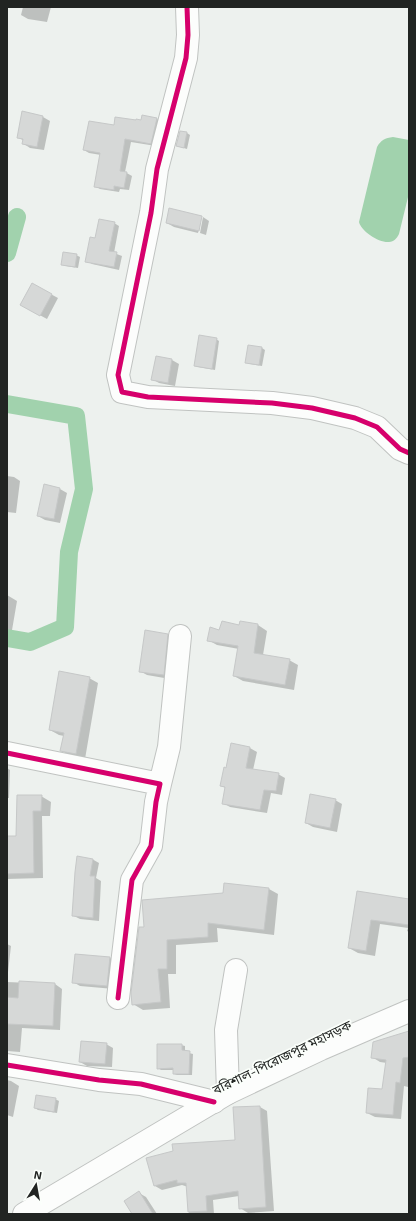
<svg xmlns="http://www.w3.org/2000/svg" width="416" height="1221" font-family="'Exo 2','Noto Sans Bengali',sans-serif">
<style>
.water{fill:#a1d2ad}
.shadow{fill:#0003}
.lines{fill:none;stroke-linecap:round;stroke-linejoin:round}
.canal{stroke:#a1d2ad;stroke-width:18}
.building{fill:#d6d8d7;stroke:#c6c8c8}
.minor-casing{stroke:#c0c3c1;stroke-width:24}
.highway-casing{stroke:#c0c3c1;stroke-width:24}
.minor{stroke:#fcfdfc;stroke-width:22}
.highway{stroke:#fcfdfc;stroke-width:22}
.cycleway-casing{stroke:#fbfffb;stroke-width:8}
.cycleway{stroke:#d6006c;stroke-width:5}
.labels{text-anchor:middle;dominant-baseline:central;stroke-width:3.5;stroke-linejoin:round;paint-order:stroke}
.street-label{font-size:13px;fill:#212422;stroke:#fbfffb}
</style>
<rect width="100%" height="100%" fill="#edf1ee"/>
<!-- water -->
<path class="water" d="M393,137L409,140V193L399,234C397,238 394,242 389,242C379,243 361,231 359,222L377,147C381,140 385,138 393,137Z"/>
<!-- shadow -->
<path class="shadow" d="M23,7H51L47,22L28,19L21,15Z
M23,112L43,117L50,121L44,150L30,148L24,144V141L18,137Z
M143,116L157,119L162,122L156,146L131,142L125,172L132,176L129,190L120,189L119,192L100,189L95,186L101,155L89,153L84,150L114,127L142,121Z
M187,133L190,135L187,149L177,146Z
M170,209L203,217H201L198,233L174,227L167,223Z
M203,217L209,221L206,235L200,233Z
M114,223L119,226L114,253L122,256L119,270L92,264L87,261L96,239Z
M76,255L80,257L78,268L66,266L62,264Z
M32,284L58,298L47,319L21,305Z
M216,339L219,341L215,370L198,367L195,366Z
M249,346L262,348L265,350L262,366L250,364L246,362Z
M156,358L172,360L179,364L175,386L159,383L152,379Z
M7,476L14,477L20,481L16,513L7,512Z
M45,485L60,489L67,493L60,523L45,520L38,516Z
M7,595L17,601L11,636L7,635Z
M241,622L258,625L267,631L263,655L289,660L298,665L294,690L243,681L234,676L239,649L217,645L208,640L220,631L240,627Z
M168,635L175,639L170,679L147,675L140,671Z
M89,678L98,683L85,759L70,756L61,750L64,736L59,735L50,730Z
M250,748L257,752L253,770L278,774L285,778L282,795L271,793L267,813L230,807L223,803L226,788L221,786L227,769Z
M7,768L10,770L9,798H7Z
M41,796L51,802L50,816H42L43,878L7,879V837H17Z
M335,800L342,804L337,832L313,827L306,823Z
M92,859L99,863L96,878L101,881L99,921L80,919L74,916Z
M269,889L278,894L274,935L217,928L218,942L176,945V974H168L170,1008L143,1010L133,1004L145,928Z
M358,892L409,900V932L407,931L408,928L380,924L375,956L358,953L349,948Z
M7,944L11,946L7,981Z
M76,955L110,958L117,962L114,989L80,986L73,982Z
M7,982L55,984L62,989L60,1030L22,1028L20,1052L7,1051Z
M409,1032V1079L408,1087L404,1086L401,1119L375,1117L367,1113L383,1090L387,1063L380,1062L372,1057Z
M106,1044L113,1048L112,1067L87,1066L80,1062Z
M181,1045L185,1046V1052L193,1054L192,1075H177L174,1074V1070H161L158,1068Z
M7,1080L11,1081L19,1086L13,1117L7,1115Z
M55,1099L59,1101L57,1113L38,1110L35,1108Z
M260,1107L267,1111L274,1211L248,1213L240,1208L239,1196L213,1200L214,1214H189L188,1187L182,1185L162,1190L155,1186L236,1141Z
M139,1193L146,1197L157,1214H133Z"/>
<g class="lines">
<!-- canal -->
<path class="canal" d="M7,253L17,217
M7,404L76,416L84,489L69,552L65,627L30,642L7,638"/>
</g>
<!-- building -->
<path class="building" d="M22,111L43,116L37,147L22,144L23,139L17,138Z
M142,115L157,118L151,144L125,139L120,171L127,172L124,188L114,186V190L94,187L100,153L83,150L89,121L114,125L115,117L136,120V119L141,120Z
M180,131L187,132L184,148L176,146Z
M169,208L202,216L199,231L166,223Z
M99,219L115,222L109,251L117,252L114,267L85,262L90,237L95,238Z
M63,252L77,254L75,267L61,265Z
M32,283L52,294L40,316L20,305Z
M199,335L217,338L212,369L194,366Z
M248,345L262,347L259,365L245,363Z
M156,356L172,359L168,383L151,380Z
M44,484L60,488L54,519L37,516Z
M222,621L239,625L240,621L258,624L254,653L290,659L285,685L233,676L238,646L207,641L210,627L219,630Z
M145,630L168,634L164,675L139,672Z
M59,671L90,677L76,754L60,751L64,733L49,730Z
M231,743L250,747L246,768L279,773L276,791L264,790L260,810L222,804L225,787L220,786L224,767L226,768Z
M310,794L336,799L330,828L305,823Z
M17,795H42L41,811H33L34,873L7,874V836H16Z
M77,856L93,859L90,876H95L93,918L72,916L75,872Z
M224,883L269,888L264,930L208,923V937L167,940V969H158L161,1002L132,1005L131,993L139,927H144L142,900L223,893Z
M357,891L409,899V925L371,920L366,951L348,948Z
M75,954L110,957L107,986L72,983Z
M19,981L55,983L53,1026L7,1024V997L18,998Z
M409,1031V1057L403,1058L400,1083L396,1082L393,1115L366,1113L368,1088L382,1089L386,1060L371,1058L373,1042Z
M81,1041L107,1043L105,1064L79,1062Z
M157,1044H182V1050L190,1051L189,1074H173V1068L157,1069Z
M36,1095L56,1098L54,1112L34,1108Z
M260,1106L266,1207L239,1209L238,1191L206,1196L207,1211L188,1212L186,1183H177V1180L154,1186L146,1158L173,1151L172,1144L235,1140L233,1107Z
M139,1191L153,1214H132L124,1201Z"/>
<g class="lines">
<defs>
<path id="minor" d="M187,7L188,35L186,58L157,169L151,213L118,375L122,392L148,397L272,403L312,408L355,418L377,427L400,449L409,453
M7,753L160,784L156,802L151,846L132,880L118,998
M160,784L169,747L180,636
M7,1065L99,1080L141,1084L214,1102
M228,1093L226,1030L236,970"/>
<path id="highway" d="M24,1214L228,1093L321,1049L409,1011"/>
</defs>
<!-- minor casing -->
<use href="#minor" class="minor-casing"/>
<!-- highway casing -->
<use href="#highway" class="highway-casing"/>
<!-- minor -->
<use href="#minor" class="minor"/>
<!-- highway -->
<use href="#highway" class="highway"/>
<defs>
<path id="cycleway" d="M187,7L188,35L186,58L157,169L151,213L118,375L122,392L148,397L272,403L312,408L355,418L377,427L400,449L409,453
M7,753L160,784L156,802L151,846L132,880L118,998
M7,1065L99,1080L141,1084L214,1102"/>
</defs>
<!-- cycleway casing -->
<use href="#cycleway" class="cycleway-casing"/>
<!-- cycleway -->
<use href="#cycleway" class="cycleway"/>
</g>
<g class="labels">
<!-- street labels -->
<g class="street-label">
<text transform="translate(282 1057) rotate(-26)">বরিশাল-পিরোজপুর মহাসড়ক</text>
</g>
</g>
<!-- border -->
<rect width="416" height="1221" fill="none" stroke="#212422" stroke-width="16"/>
<!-- north arrow -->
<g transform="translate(36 1185) rotate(11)" stroke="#fbfffb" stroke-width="3" paint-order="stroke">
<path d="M0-3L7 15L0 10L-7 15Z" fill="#212422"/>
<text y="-6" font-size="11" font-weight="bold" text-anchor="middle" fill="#212422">N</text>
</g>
</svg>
